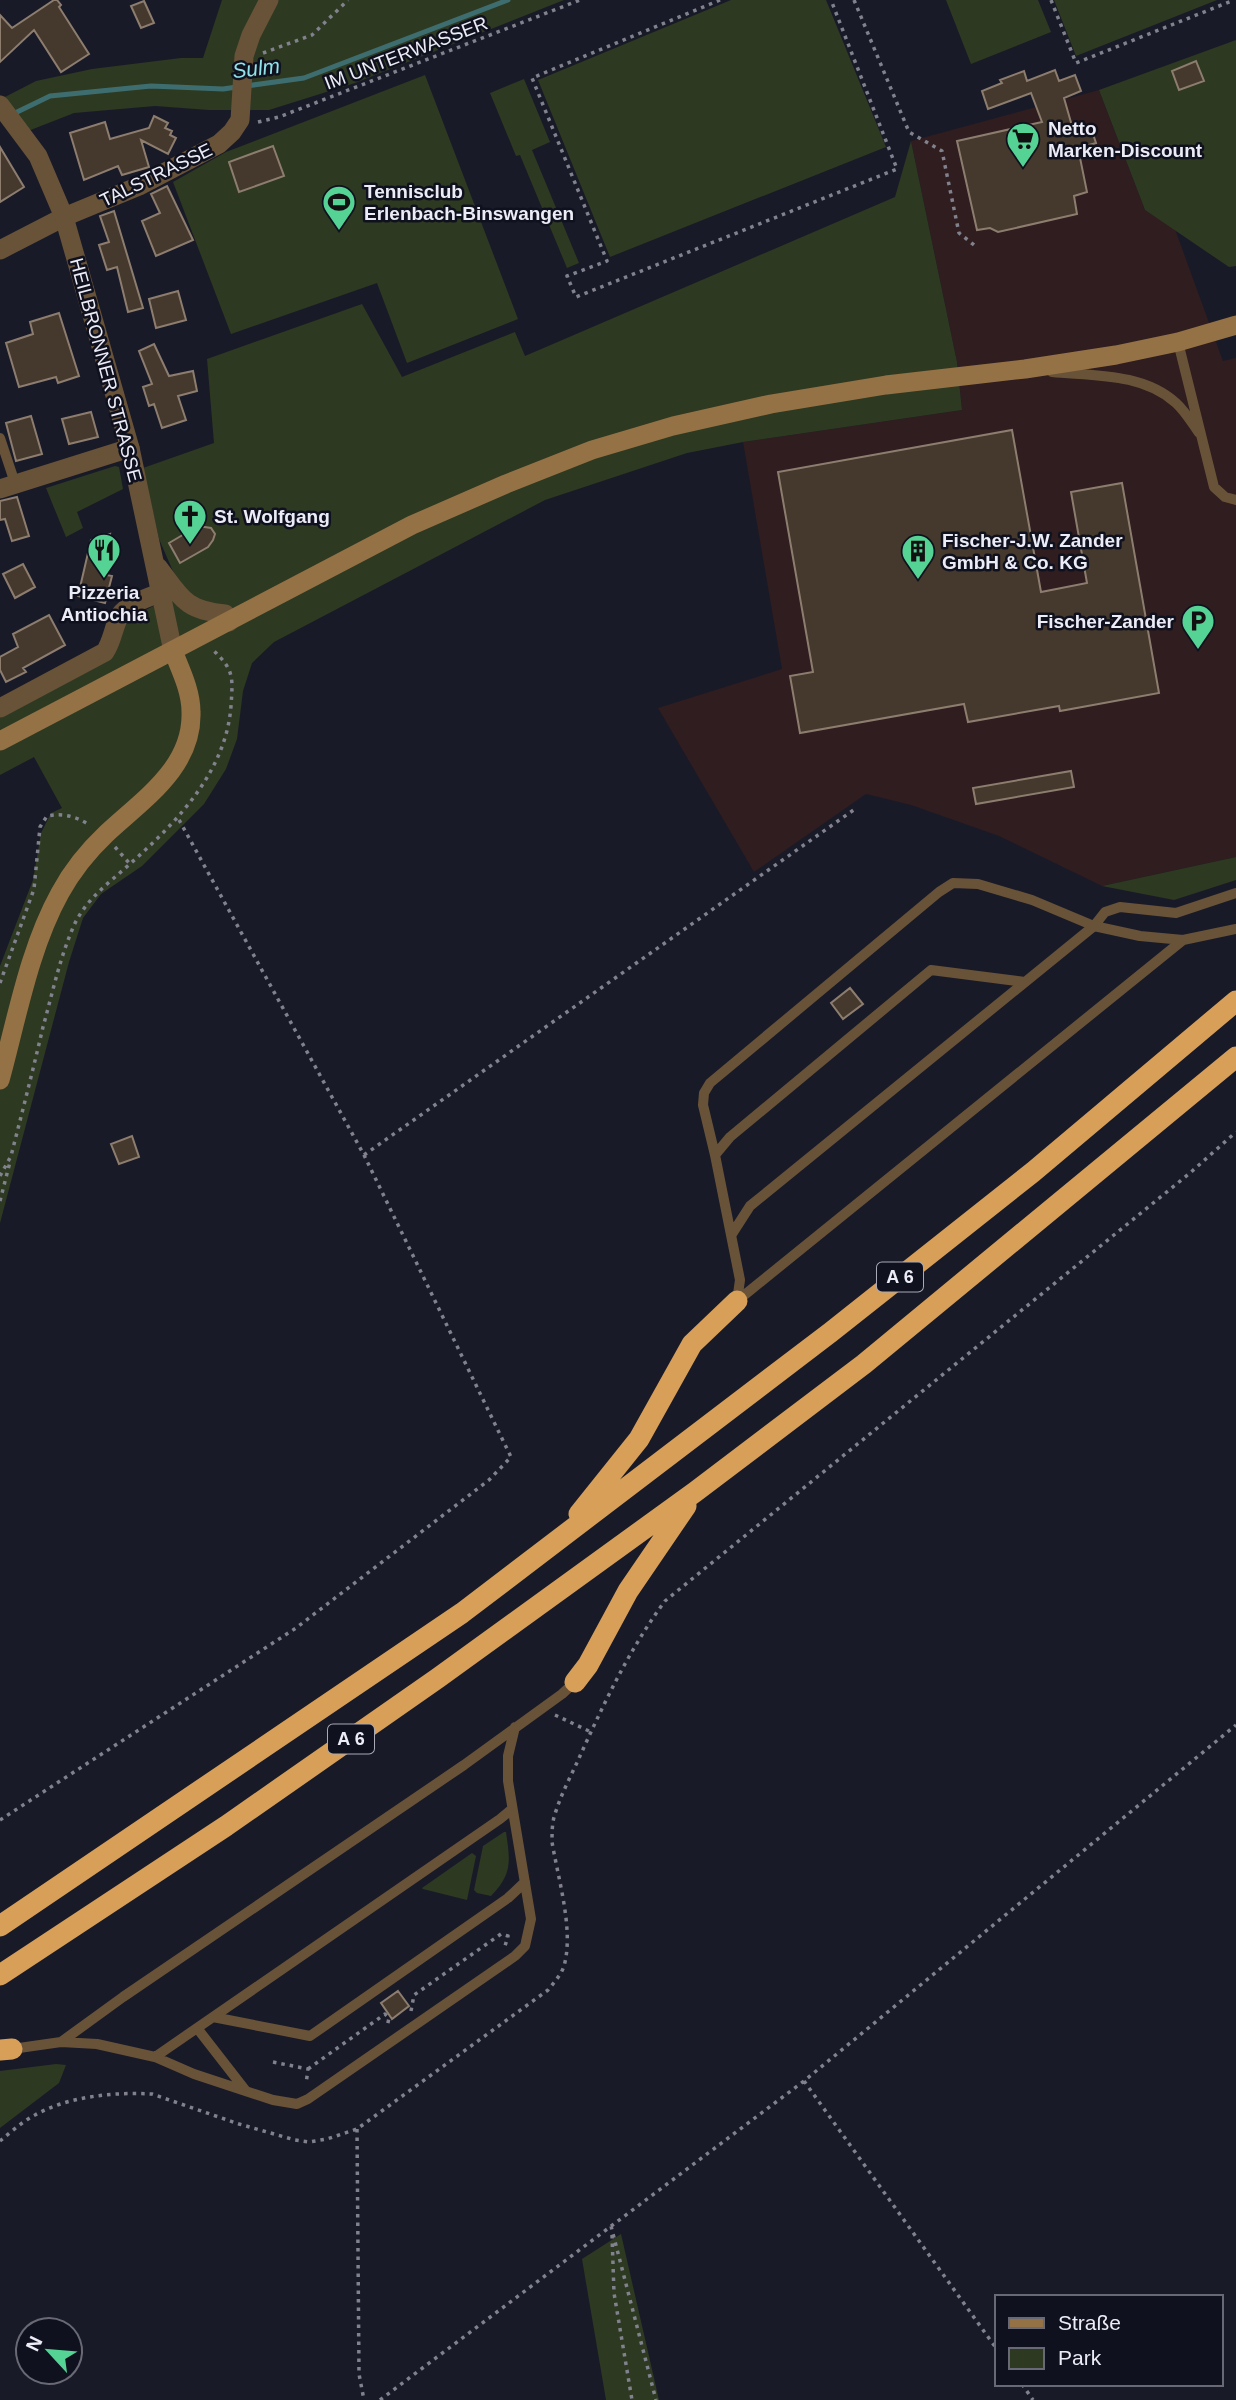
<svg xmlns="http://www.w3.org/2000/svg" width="1236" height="2400" font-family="Arial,sans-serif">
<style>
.commercial{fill:#2f1d1f}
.green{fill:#2e3922}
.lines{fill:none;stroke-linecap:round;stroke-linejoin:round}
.stream{stroke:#3e6d70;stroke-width:5}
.building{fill:#45382c;stroke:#8c7d6f;stroke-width:2}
.path{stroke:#81828e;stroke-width:3.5;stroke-dasharray:3.5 5;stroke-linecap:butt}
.service{stroke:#695338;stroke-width:10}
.minor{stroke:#695338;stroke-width:19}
.tertiary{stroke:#695338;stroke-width:19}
.secondary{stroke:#957245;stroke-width:19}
.motorway{stroke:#d79f57;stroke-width:21}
.labels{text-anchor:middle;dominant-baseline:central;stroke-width:5;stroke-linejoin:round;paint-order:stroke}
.shield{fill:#10111e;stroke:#a9aab5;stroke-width:2}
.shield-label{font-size:18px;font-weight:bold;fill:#ebecf6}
.street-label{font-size:19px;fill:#ebecf6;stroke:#10111e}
.poi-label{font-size:19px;font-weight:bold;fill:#ebecf6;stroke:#10111e;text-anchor:start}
.water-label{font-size:21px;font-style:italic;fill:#90e4e9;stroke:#10111e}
</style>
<rect width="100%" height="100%" fill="#191a28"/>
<!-- commercial -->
<path class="commercial" d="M1099,90L1145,210L1175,229L1223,361L1236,358V857L1102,886L999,836L911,805L866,794L754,872L658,708L782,669L743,442L962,410L957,362L911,141Z"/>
<!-- green -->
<path class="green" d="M222,0H564L355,83L269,110H209L155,106L74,113L28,131L3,98L36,81L92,69L181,58H203Z
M731,0H826L886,147L610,257L538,80Z
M946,0H1038L1051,32L971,64Z
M1054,0H1217L1076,56Z
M1236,40V266L1229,267L1145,210L1099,90Z
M425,75L518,319L407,363L377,283L231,334L173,182L226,152Z
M524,79L550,142L532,150L579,263L567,268L520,155L516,156L490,93Z
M911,141L957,362L962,410L743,442L687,453L545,500L274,642L252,663L243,691L237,739L226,769L204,804L142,866L101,894L83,918L69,962L0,1223V966L33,880L41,833L51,813L62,808L34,757L0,775V716L102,663L127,619L182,592L159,539L143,468L214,443L207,359L362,304L402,377L515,332L525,356L895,197Z
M115,466L119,467L123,489L77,512L83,528L66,537L46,488Z
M1236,857V880L1174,900L1102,886Z
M504,1832H506C510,1860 513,1874 491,1896L477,1893L474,1890L483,1846Z
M472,1853L476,1856L467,1900L423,1889L422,1888Z
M56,2064L66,2065L59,2083L0,2128V2071Z
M621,2234L659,2400H606L582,2259Z"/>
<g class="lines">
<!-- stream -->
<path class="stream" d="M246,86L304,78L508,0
M13,114L50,96L151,86L223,89L237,87"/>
</g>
<!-- building -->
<path class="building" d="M54,0H57L61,5L59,7L89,54L61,72L34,30L0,62V15L12,28Z
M144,1L154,23L141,28L131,6Z
M1196,61L1204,81L1179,90L1172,71Z
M1055,70L1059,81L1075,75L1081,91L1064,98L1072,126L1082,122L1091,128L1096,143L1078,148L1087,192L1074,196L1077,214L998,232L990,228L977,230L957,141L1042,122L1031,93L988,109L982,91L1002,83L1000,80L1024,71L1027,81Z
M154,116L168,123L165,128L172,131L170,135L176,138L168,154L141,140L149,167L122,175L118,166L84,180L70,133L105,122L110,139L149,128Z
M273,146L284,176L239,192L229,162Z
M0,147L24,187L0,202Z
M167,186L193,240L156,256L142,221L160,213L151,194Z
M114,211L143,308L128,312L117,267L107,270L99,245L109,242L100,216Z
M178,291L186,320L156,328L149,299Z
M59,313L79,376L58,383L56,377L19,387L6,343L33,334L30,322Z
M154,344L169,376L193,371L197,391L178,396L186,420L162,428L154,404L149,406L143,387L152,384L139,351Z
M91,412L98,437L69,444L62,419Z
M31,416L42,454L16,461L6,423Z
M1012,430L1041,592L1087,583L1071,492L1122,483L1159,693L1060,711L1059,706L968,722L964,704L800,733L790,676L813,672L778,472Z
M17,497L29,536L12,541L5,519L0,520V501Z
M198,526L211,528L215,534L213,540L208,547L180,563L169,543Z
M110,534L101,574L112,576L105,603L78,596L91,540Z
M23,564L35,587L15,598L3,574Z
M49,615L65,645L23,668L26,672L6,682L0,670V657L18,647L13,634Z
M1071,771L1074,787L976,804L973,788Z
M850,988L863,1004L843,1019L831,1003Z
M132,1136L139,1157L119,1164L111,1144Z
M398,1991L409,2006L392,2019L381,2003Z"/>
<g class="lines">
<!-- path -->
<path class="path" d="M720,0L532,78L607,261L567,276L576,297L897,169L831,0
M854,0L909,132L942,151L959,233L974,245
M1051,0L1076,63L1234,0
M263,53L312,35L348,0
M258,122L279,117L580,0
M115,847L130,864
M0,983L34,889L40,827L47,816C62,813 75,816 88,824
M364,1155L855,809
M0,1176L11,1156C22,1113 33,1070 43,1027C52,995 59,961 72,930C84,900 108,884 131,863C178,821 226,771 231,706C233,676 234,670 212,649
M0,1201L10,1162
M555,1715L591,1732
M0,1820L296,1628L489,1480L511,1457L364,1155L178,818
M411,2011L414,1995L501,1934L508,1936L505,1946
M273,2062L308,2069L306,2084
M308,2069L385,2014L389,2018L387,2027
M804,2081L996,2348
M357,2129L359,2374L364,2400
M0,2141C11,2132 23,2121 35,2115C69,2096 114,2092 152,2094L239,2124L295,2140L309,2142L327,2139L357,2129L548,1990C555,1981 563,1973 565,1962C573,1927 558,1878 552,1842C552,1831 552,1821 556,1811C562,1792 572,1774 580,1756C604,1703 630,1648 665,1601L1190,1173L1236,1132
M611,2226L656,2400
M612,2235L614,2293L632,2400
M1022,2384L1033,2400
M380,2400L804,2081L1236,1725"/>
<!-- service -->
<path class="service" d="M1178,342L1214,487L1225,497L1236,500
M1052,372C1094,376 1143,373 1176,403C1185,411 1192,423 1199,433
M0,438L15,483
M715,1155L730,1137L931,970L1025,982
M732,1234L750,1206L1094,926L1105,912L1120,907L1176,913L1236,893
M737,1301L740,1280L715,1155L703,1105L704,1093L710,1083L939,892L953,883L978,884L1032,900L1094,926L1140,936L1183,940L1236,929
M737,1301L1183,940
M213,2017L310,2036L508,1898L525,1882
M197,2028L246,2091
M61,2042L123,1997L464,1765L562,1694L575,1682
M12,2049L61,2042L97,2044L155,2057L194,2074L273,2100L297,2104L308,2099L515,1956L525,1946L531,1919L508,1781V1756L515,1727
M155,2057L500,1819L512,1809"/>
<!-- minor -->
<path class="minor" d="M0,250L64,217L139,186L219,144L232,132L240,120L244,56L251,35L269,0
M0,489L130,448
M0,708L105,652C112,641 113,630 118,619C124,604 146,599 161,592"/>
<!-- tertiary -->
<path class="tertiary" d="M0,105L38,156L64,217L130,448L173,651
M158,567C181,597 184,610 225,614L229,622"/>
<!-- secondary -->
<path class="secondary" d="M0,741L412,525L506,484L592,450L673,426L771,404L886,385L1025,369L1116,355L1178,342L1236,325
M0,1080C17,1018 29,949 60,893C72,871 88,851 106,834C142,800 193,768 191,712C191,691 181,671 173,651"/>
<!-- motorway -->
<path class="motorway" d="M579,1514L639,1439L692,1344L737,1301
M575,1682L588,1665L628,1591L686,1506
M0,1926L462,1613L831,1332L1033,1172L1236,1001
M0,1975L226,1826L438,1678L695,1492L864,1364L1236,1057
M0,2050L12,2049"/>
</g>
<!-- icons -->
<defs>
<symbol id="supermarket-pin" viewBox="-11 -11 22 30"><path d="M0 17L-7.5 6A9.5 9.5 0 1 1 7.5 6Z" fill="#54d395" stroke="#10111e"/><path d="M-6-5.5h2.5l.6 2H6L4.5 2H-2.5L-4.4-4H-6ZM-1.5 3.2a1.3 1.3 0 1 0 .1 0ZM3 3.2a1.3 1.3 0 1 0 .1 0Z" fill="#111"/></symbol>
<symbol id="stadium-pin" viewBox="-11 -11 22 30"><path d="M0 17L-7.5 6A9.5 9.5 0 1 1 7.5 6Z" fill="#54d395" stroke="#10111e"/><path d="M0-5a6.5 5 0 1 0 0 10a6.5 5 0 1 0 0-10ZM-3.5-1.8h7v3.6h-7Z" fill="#111"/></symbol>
<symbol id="church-pin" viewBox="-11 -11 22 30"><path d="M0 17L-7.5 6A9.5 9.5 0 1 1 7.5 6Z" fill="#54d395" stroke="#10111e"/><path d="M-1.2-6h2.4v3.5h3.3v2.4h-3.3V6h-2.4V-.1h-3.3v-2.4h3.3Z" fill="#111"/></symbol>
<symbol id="restaurant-pin" viewBox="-11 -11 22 30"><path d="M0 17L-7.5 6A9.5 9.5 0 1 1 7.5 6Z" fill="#54d395" stroke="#10111e"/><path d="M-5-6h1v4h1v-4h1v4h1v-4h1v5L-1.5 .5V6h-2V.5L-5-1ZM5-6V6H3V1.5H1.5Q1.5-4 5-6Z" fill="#111"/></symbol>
<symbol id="building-pin" viewBox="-11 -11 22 30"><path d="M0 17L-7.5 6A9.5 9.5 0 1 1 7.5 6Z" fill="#54d395" stroke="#10111e"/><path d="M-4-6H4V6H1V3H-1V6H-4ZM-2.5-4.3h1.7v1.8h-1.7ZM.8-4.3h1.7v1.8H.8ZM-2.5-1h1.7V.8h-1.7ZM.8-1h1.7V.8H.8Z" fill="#111"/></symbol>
<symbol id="parking-pin" viewBox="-11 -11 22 30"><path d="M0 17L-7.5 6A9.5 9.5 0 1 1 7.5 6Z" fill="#54d395" stroke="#10111e"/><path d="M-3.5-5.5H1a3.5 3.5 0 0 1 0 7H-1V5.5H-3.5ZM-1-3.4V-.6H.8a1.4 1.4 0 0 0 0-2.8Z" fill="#111"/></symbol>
</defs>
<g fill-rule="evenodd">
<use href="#supermarket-pin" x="1004" y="120" width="38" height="52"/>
<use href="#stadium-pin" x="320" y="183" width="38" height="52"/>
<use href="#church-pin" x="171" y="497" width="38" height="52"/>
<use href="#restaurant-pin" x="85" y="531" width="38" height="52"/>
<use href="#building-pin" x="899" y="532" width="38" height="52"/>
<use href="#parking-pin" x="1179" y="602" width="38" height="52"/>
</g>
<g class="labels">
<!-- shield labels -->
<g class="shield">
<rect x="877" y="1262.5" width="46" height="29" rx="5"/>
<rect x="328" y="1724.5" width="46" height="29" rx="5"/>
</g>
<g class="shield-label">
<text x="900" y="1277">A 6</text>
<text x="351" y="1739">A 6</text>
</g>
<!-- street labels -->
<g class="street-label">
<text transform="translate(406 53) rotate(-21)">IM UNTERWASSER</text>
<text transform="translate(156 175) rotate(-26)">TALSTRASSE</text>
<text transform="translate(106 370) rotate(75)">HEILBRONNER STRASSE</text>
</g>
<!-- poi labels -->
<g class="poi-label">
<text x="1048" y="128">Netto<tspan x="1048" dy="22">Marken-Discount</tspan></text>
<text x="364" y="191">Tennisclub<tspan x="364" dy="22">Erlenbach-Binswangen</tspan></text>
<text x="214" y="516">St. Wolfgang</text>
<text x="942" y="540">Fischer-J.W. Zander<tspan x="942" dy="22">GmbH &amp; Co. KG</tspan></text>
<text x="104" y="592" text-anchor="middle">Pizzeria<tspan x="104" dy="22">Antiochia</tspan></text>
<text x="1174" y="621" text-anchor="end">Fischer-Zander</text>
</g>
<!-- water labels -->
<g class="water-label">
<text transform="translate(256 68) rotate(-7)">Sulm</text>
</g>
</g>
<!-- legend -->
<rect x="995" y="2295" width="228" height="91" fill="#10111e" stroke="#686974" stroke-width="2"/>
<rect x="1009" y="2318" width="35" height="10" fill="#957245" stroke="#686974" stroke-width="2"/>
<text x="1058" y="2330" font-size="21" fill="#ebecf6">Straße</text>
<rect x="1009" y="2348" width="35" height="21" fill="#2e3922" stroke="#686974" stroke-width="2"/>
<text x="1058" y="2365" font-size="21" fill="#ebecf6">Park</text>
<!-- north arrow -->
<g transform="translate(49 2351) rotate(296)"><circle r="33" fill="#10111e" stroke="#686974" stroke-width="2"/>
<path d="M0-5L12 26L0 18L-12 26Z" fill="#54d395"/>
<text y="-10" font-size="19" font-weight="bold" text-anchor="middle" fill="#ebecf6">N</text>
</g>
</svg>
